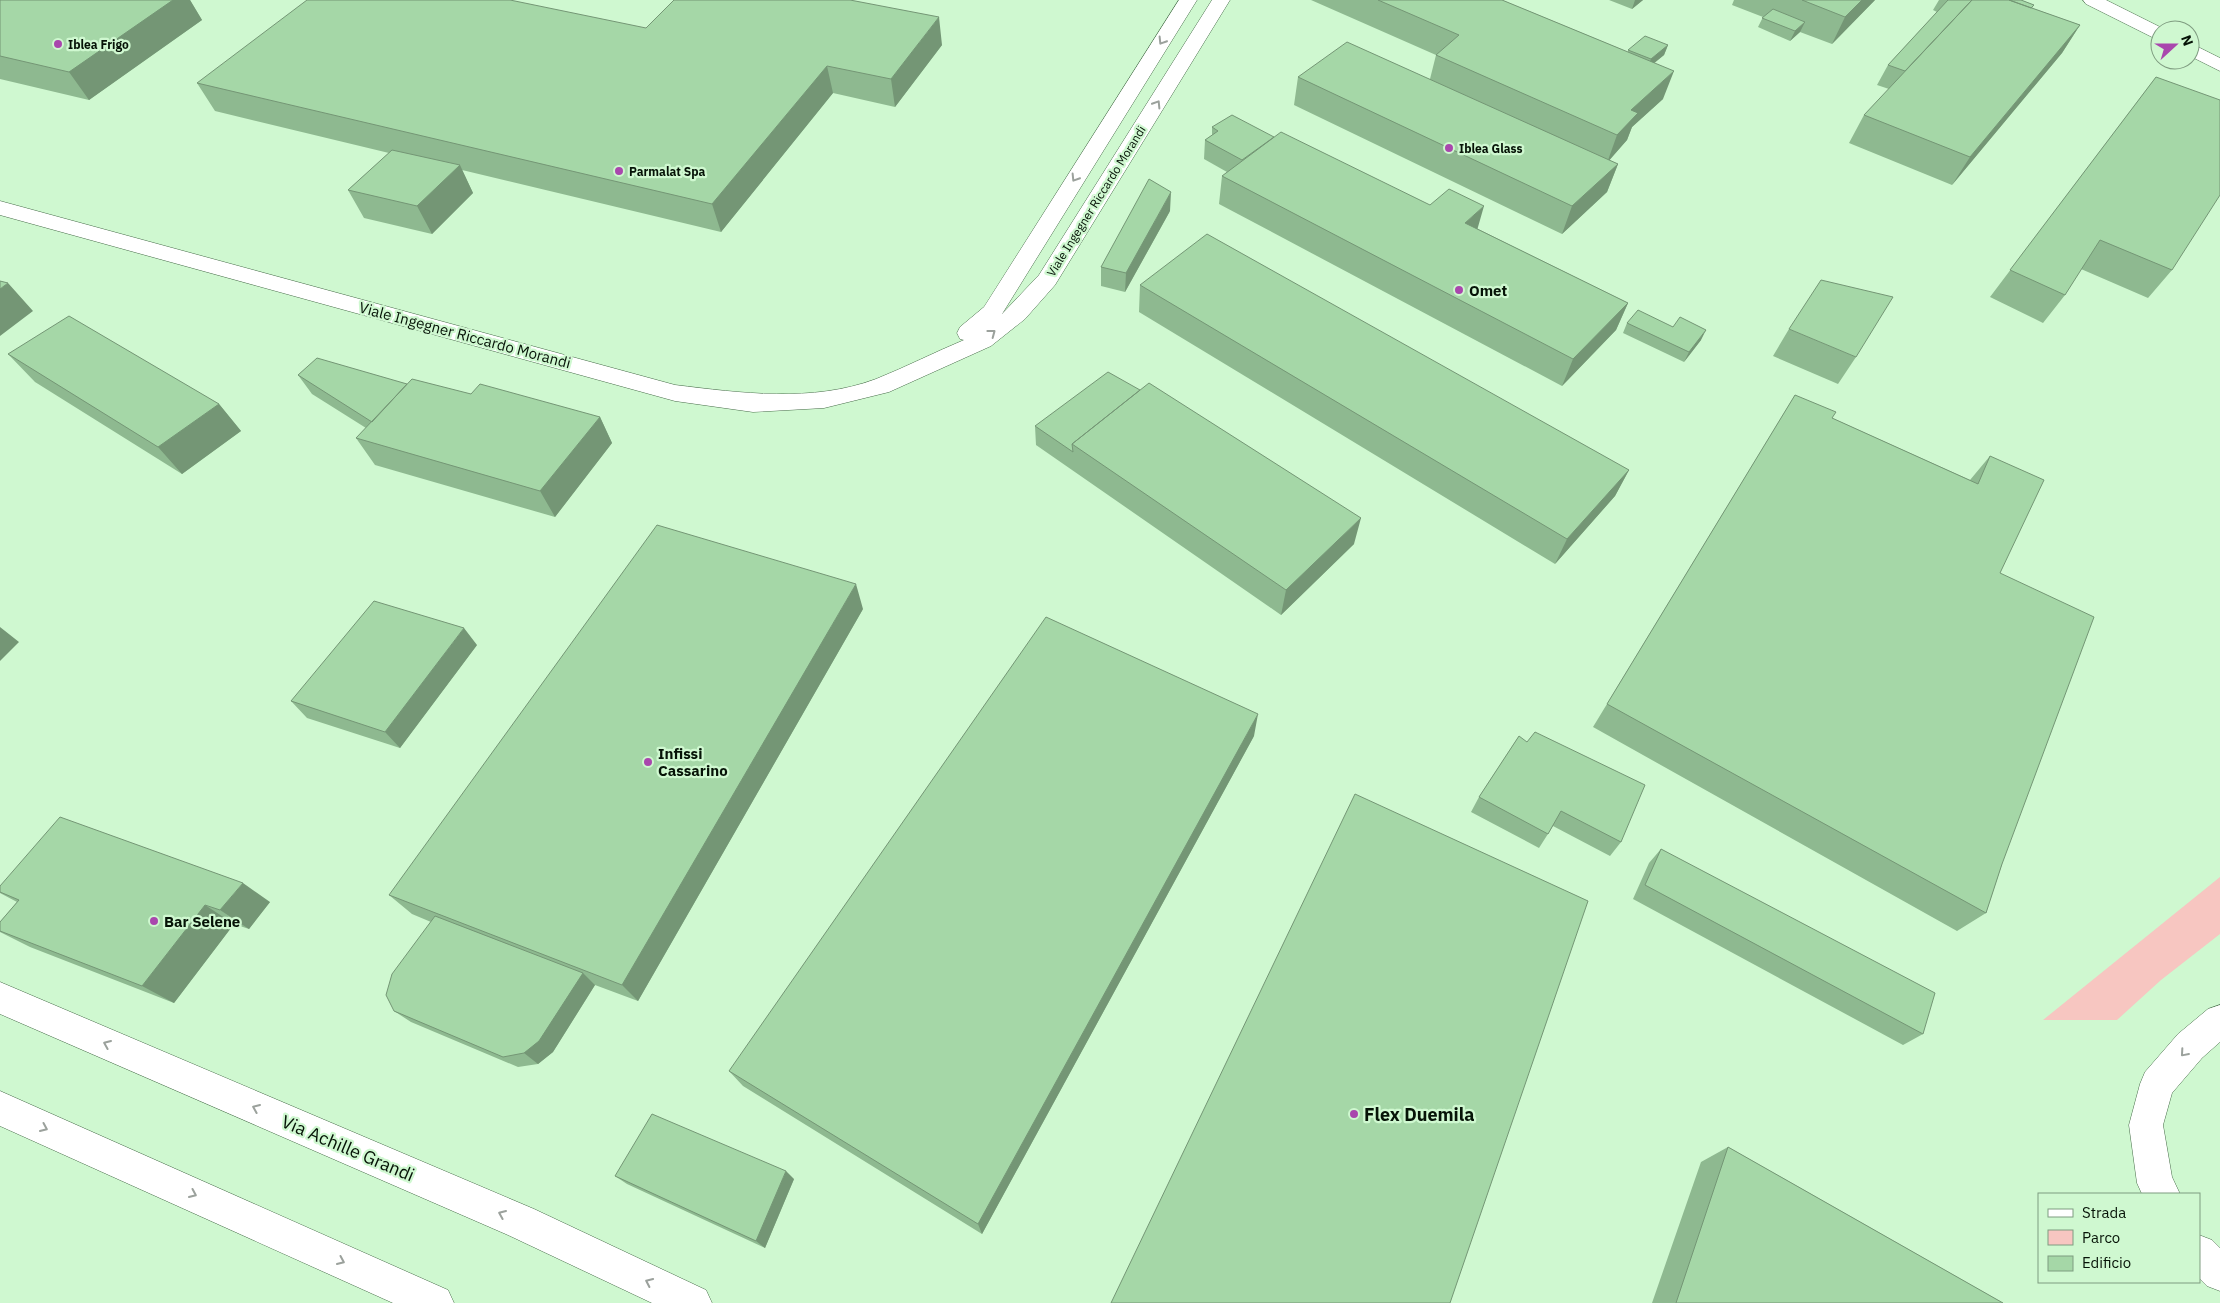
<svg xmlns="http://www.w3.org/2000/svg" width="2220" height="1303" font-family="'IBM Plex Sans',sans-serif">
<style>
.green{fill:#f7c6c1}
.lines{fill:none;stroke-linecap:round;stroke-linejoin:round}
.street-casing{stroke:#486c4a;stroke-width:1}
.secondary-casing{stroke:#486c4a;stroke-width:1}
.primary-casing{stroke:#486c4a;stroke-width:1}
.street{fill:#fff;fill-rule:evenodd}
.secondary{fill:#fff;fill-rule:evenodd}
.primary{fill:#fff;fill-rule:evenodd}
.wall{fill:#8eb990}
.shaded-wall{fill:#749675}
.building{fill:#a5d7a7;stroke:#749675}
.oneway{stroke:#9ba19c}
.poi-dot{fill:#a947ad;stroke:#cff8d0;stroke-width:2}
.labels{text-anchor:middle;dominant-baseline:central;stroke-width:4.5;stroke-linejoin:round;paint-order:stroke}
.far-poi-label{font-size:12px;font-weight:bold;fill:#061307;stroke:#cff8d0;text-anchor:start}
.far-street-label{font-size:12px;fill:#061307;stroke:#cff8d0}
.poi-label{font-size:15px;font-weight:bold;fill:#061307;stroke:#cff8d0;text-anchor:start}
.street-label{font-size:15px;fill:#061307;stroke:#cff8d0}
.near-poi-label{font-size:18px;font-weight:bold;fill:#061307;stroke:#cff8d0;text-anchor:start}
.near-street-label{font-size:18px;fill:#061307;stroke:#cff8d0}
</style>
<rect width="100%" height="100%" fill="#cff8d0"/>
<!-- green -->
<path class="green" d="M2220,877V934L2161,980L2117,1020H2043Z"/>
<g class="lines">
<defs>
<path id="street" d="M1179,0H1197L1002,314L1039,275L1212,0H1230L1055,285L1025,319L991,346L889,392L824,408L753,412L675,401L0,215V201L675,385C741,393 812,403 876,379C906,367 935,352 964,340L960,339L957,333L960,327L984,307Z
M2220,1005V1042L2202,1058L2172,1093L2163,1125L2172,1177L2180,1194H2142L2137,1183L2129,1125L2140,1084L2145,1072L2178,1034L2208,1009Z
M2199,1235L2212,1240L2220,1248V1291L2207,1286L2199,1278Z"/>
<path id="secondary" d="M2083,0H2106L2166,30H2160V39L2154,38L2086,4Z
M2190,43L2220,58V71L2190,56Z"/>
<path id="primary" d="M0,982L534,1209L706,1290L712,1303H652L508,1235L0,1014Z
M0,1091L448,1290L454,1303H393L0,1126Z"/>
</defs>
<!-- street casing -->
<use href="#street" class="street-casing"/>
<!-- secondary casing -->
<use href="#secondary" class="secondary-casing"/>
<!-- primary casing -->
<use href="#primary" class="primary-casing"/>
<!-- street -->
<use href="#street" class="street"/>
<!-- secondary -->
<use href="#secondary" class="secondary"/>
<!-- primary -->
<use href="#primary" class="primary"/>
</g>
<!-- wall -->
<path class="wall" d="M0,0H190L202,20L89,100L0,79Z
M1311,0H1502L1628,52V50L1668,45L1664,55L1654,63L1663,99L1632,127L1627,140L1609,160L1618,164L1607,192L1562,234L1294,105L1298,77L1430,79L1436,55Z
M1609,0H1643L1632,9Z
M1734,0H1875L1832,44L1800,32L1790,41L1758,27L1763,17L1732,5Z
M1939,0H2021L2034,5L2032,8L2080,25L2062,53L1952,185L1849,143L1864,115L1889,89L1877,85L1888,65L1937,12L1933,10Z
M646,28L942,45L895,107L833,93L721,232L462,170L473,193L432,234L364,218L348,190L389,153L215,111L197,83Z
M2156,77L2172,270L2148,298L2081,269L2065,295L2043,323L1990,297Z
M1212,127L1274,137L1478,229L1628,303L1616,330L1562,386L1219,204L1222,176L1227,172L1204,159L1205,140L1212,135Z
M1170,211L1125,292L1101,286V267Z
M1140,285L1629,470L1615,496L1555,564L1139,312Z
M1627,323L1673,327L1701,340L1684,362L1623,333Z
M1789,329L1856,357L1838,384L1773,356Z
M8,354L219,404L241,431L182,474L35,382Z
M298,375L407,384L600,417L612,443L555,517L375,465L356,438L366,428L312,394Z
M1795,395L1832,418L1970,480L1990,456L2000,573L2002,864L1986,913L1957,931L1593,727Z
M1035,426L1354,544L1281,615L1036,445Z
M863,609L638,1001L595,985L553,1052L538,1064L518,1067L411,1022L394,1011L431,922L412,914L389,895Z
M477,645L400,748L307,718L291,701Z
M1254,736L982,1234L743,1086L729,1071Z
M1519,736L1621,842L1610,856L1553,826L1539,848L1471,812L1479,797Z
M1661,849L1923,1034L1903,1045L1633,899L1649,863Z
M0,886L270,902L249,929L234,924L174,1003L30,947L0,932V922L17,902L0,893Z
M1728,1147L2003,1303H1652L1701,1162Z
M615,1176L794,1179L765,1248L627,1184Z"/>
<!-- shaded-wall -->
<path class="shaded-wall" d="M157,0H190L202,20L89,100L69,72Z
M1635,0H1643L1632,9Z
M1862,0H1875L1832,44L1845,17Z
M939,17L942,45L895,107L891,79Z
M1805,22L1800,32L1790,41L1795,31Z
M2080,25L2062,53L1952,185L1970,157Z
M1668,45L1664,55L1647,69L1651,59Z
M827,66L833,93L721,232L712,204Z
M1674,71L1663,99L1632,127L1627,140L1607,163L1617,135L1631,110Z
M1618,164L1607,192L1562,234L1572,206Z
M460,165L473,193L432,234L417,206Z
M1171,192L1170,211L1125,292L1126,273Z
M1484,206L1476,234L1465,223Z
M8,283L33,311L0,336V289Z
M1628,303L1616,330L1562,386L1573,359Z
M1706,330L1701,340L1684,362L1689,352Z
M219,404L241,431L182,474L158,447Z
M600,417L612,443L555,517L540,491Z
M1629,470L1615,496L1555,564L1567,539Z
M1361,518L1354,544L1281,615L1286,590Z
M856,584L863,609L638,1001L622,985Z
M0,627L19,642L0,661Z
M464,628L477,645L400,748L385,732Z
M1258,714L1254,736L982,1234L978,1224Z
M243,883L270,902L249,929L220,910Z
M205,905L234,924L174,1003L142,986Z
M583,973L595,985L553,1052L538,1064L524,1053Z
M786,1171L794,1179L765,1248L756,1241Z"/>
<!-- building -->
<path class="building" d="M0,0H173L69,72L0,56Z
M307,0H510L646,28L674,0H850L939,17L891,79L827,66L712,204L197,83Z
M1378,0H1502L1674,71L1631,110L1638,113L1617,135L1436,55L1459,35Z
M1802,0H1862L1845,17Z
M1948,0H1972L1905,71L1888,65Z
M1972,0H2009L2080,25L1970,157L1864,115Z
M2009,0H2021L2034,5L2031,8Z
M1773,9L1805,22L1795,31L1762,18Z
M1645,36L1668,45L1651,59L1628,50Z
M1347,42L1618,164L1572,206L1298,77Z
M2156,77L2220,100V195L2172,270L2100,240L2065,295L2010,270Z
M1232,115L1274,137L1242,160L1205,140L1218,131L1212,127Z
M1281,132L1430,205L1449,189L1484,206L1465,223L1628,303L1573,359L1222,176Z
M392,150L460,165L417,206L348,190Z
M1149,179L1171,192L1126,273L1101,267Z
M1207,234L1629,470L1567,539L1140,285Z
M1821,280L1893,297L1856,357L1789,329Z
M0,281L8,283L0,289Z
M1638,310L1673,327L1680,317L1706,330L1689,352L1627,323Z
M69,316L219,404L158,447L8,354Z
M317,358L407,384L372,422L298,375Z
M1108,372L1140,390L1072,444L1073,452L1035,426Z
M412,379L471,394L480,384L600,417L540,491L356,438Z
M1149,383L1361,518L1286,590L1072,444Z
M1795,395L1836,412L1832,418L1978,484L1990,456L2044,480L2000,573L2094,617L2002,864L1986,913L1607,704Z
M657,525L856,584L622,985L389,895Z
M374,601L464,628L385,732L291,701Z
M1046,617L1258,714L978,1224L729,1071Z
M1535,732L1645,785L1621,842L1561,811L1548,834L1479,797L1519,736L1527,742Z
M1355,794L1588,901L1450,1303H1111Z
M60,817L243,883L220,910L205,905L142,986L0,931V922L19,900L0,892V886Z
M1661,849L1935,993L1923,1034L1645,885Z
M435,916L583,973L539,1041L524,1053L503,1057L394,1011L386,995L392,974Z
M652,1114L786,1171L756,1241L615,1176Z
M1728,1147L2003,1303H1676Z"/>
<!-- one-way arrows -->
<defs><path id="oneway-chevron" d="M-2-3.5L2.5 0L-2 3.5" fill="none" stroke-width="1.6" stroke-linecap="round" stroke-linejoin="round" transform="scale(1.25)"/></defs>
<g class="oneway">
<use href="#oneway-chevron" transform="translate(1162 41) rotate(122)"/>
<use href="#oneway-chevron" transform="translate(1157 104) rotate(-58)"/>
<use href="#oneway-chevron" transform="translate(1075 178) rotate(122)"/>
<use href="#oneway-chevron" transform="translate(992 333) rotate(-37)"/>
<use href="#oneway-chevron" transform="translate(107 1044) rotate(-157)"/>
<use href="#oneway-chevron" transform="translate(2184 1053) rotate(131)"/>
<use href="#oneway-chevron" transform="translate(256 1108) rotate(-157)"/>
<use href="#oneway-chevron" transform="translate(44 1128) rotate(24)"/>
<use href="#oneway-chevron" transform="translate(193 1194) rotate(24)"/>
<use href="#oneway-chevron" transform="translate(502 1214) rotate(-157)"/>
<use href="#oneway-chevron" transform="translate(341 1261) rotate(24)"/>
<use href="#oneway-chevron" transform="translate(649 1282) rotate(-155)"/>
</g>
<!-- markers -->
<g class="poi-dot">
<circle cx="58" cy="44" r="5"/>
<circle cx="1449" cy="148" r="5"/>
<circle cx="619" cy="171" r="5"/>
<circle cx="1459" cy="290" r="5"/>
<circle cx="648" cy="762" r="5"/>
<circle cx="154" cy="921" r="5"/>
<circle cx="1354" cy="1114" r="5"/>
</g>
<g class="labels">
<!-- far-poi labels -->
<g class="far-poi-label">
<text x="68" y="44">Iblea Frigo</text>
<text x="1459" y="148">Iblea Glass</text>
<text x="629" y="171">Parmalat Spa</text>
</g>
<!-- far-street labels -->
<g class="far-street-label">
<text transform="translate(1096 201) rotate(-58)">Viale Ingegner Riccardo Morandi</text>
</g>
<!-- poi labels -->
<g class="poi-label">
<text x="1469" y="290">Omet</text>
<text x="658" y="753">Infissi<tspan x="658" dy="17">Cassarino</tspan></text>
<text x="164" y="921">Bar Selene</text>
</g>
<!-- street labels -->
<g class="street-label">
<text transform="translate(465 335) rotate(15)">Viale Ingegner Riccardo Morandi</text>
</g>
<!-- near-poi labels -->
<g class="near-poi-label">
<text x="1364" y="1114">Flex Duemila</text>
</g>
<!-- near-street labels -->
<g class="near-street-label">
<text transform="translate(348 1148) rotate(23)">Via Achille Grandi</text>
</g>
</g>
<!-- legend -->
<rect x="2038" y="1193" width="162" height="90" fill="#cff8d0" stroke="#7f9c80"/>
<rect x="2048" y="1209" width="25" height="8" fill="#ffffff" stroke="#7f9c80"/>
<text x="2082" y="1218" font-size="15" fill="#061307">Strada</text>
<rect x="2048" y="1230" width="25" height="15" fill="#f7c6c1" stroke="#7f9c80"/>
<text x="2082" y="1243" font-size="15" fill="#061307">Parco</text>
<rect x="2048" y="1256" width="25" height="15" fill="#a5d7a7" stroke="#7f9c80"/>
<text x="2082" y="1268" font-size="15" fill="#061307">Edificio</text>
<!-- north arrow -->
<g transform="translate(2175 45) rotate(69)"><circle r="24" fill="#cff8d0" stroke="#7f9c80"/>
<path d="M0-4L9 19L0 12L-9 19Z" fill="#a947ad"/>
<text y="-8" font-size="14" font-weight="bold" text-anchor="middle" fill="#061307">N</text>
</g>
</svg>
